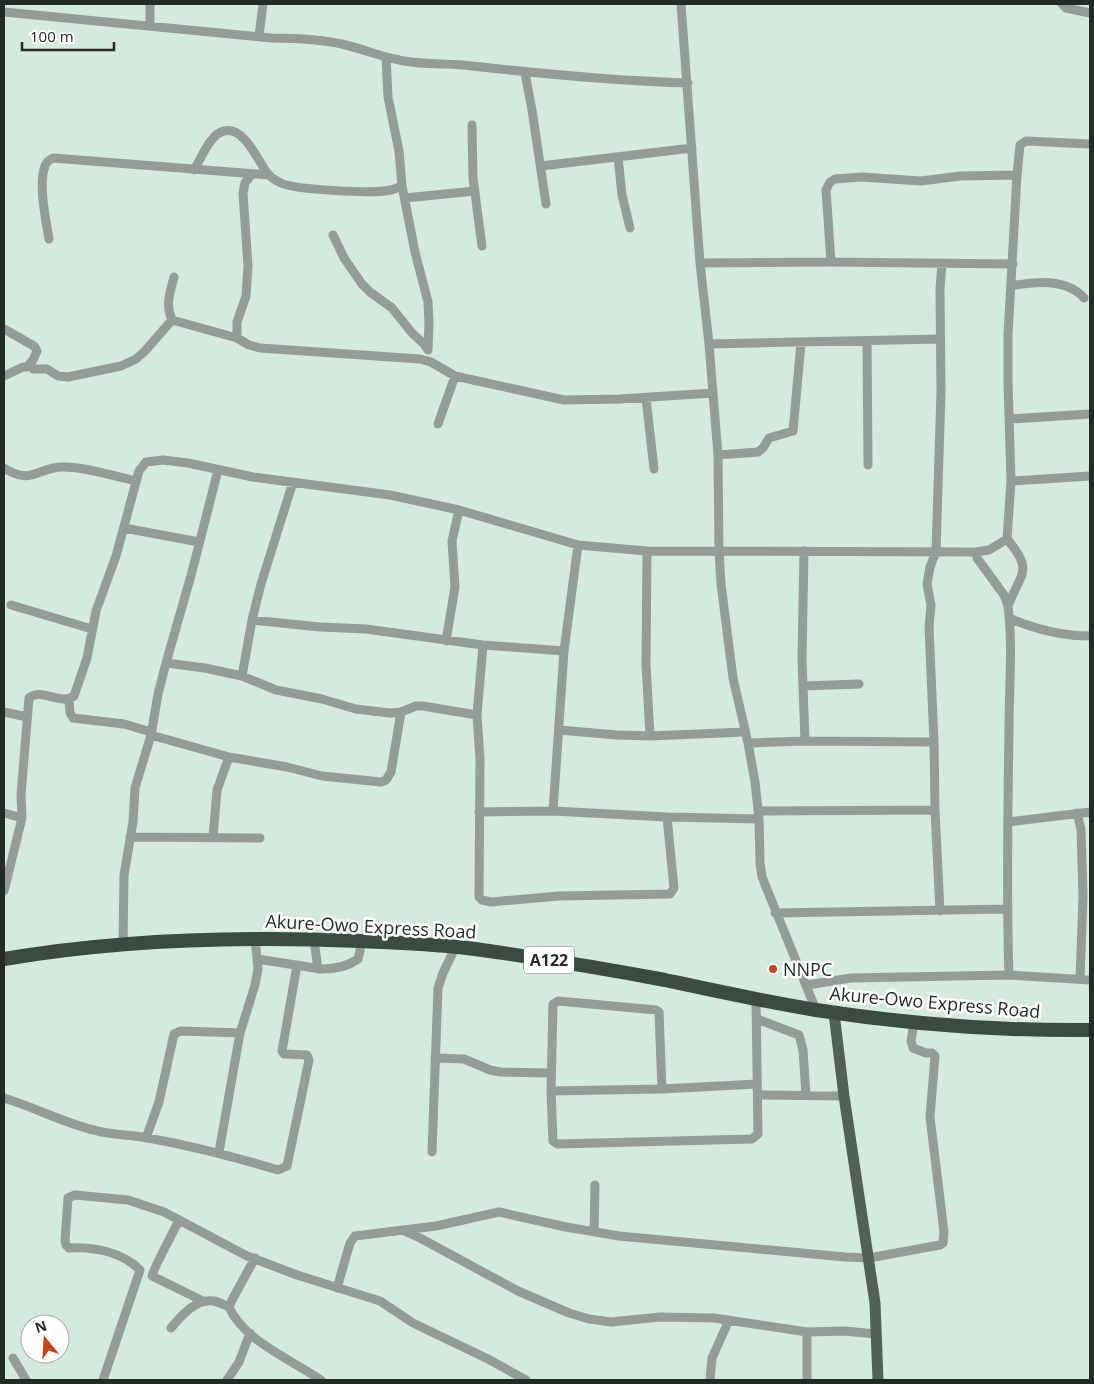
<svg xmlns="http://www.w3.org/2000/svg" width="1094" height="1384" font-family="'Open Sans',sans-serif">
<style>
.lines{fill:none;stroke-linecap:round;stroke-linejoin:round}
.minor{stroke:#939c96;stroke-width:9}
.major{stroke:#516157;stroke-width:11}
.highway{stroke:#3a4c41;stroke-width:14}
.poi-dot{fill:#c94211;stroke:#fff;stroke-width:2}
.labels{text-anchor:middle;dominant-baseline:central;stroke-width:5;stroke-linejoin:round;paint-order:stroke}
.shield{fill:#fff;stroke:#656b67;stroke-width:1}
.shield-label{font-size:16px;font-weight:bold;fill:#232b26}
.street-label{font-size:18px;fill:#232b26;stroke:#fff}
.poi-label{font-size:18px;fill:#232b26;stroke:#fff;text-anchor:start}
</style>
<rect width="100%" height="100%" fill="#d4eadd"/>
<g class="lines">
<!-- minor -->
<path class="minor" d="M681,4L700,263L709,344L718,455L719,552L721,584L733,678L748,743L755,782L759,819L760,863L762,877L816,1010
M1062,4L1066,8L1090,13
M4,12L271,38C296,38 321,39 346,45C366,50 384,58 404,61C427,65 450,63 472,66C544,74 615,81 688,83
M150,26V4
M259,36L263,4
M386,57L388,97L399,151L402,186L415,252L428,302L429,324L428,350
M525,73L532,110L546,204
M472,125L473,178L482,246
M618,157L622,195L630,228
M541,166L692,148
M194,170C201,159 210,134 224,131C245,126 258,162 268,174C271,178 277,181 281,183C296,190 374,194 391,190C395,189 399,187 402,186
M405,198L475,191
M333,235L344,258L362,284L370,292L392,308L412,333L423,343L428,350
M49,239C46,221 38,184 45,166C46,162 49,160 53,158L269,175
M831,262L826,190L830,182L835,179L862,177L921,181L960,176L1017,175
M700,263L831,262L1013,264
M1011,286C1035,281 1067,278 1084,298
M172,320C165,305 170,293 174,277
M4,329L34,346L37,351L33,360L27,367H23L4,376
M237,338V322L246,296L248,266L243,193L245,183L251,175
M867,341L868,465
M709,344L940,339
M33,369H47L58,376L68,377L121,366L136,359L145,351L172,320L237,338L249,345L260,348L420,359L431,362L455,376L564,400L620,399L713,393
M646,398L654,469
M1010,419L1090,414
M438,424L455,376
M718,455L758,452L763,448L769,438L793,431L801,343
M4,468C32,486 37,467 63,467C86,467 114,476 136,481
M218,470L192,572L166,663L205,668L242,676L276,690L322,699L356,709L390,713L401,712L416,706H423L477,715
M1011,481L1090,476
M124,528L199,542
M1007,539L1011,481L1008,382V335L1017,175L1020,145L1026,141L1090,144
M1007,539C1034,571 1021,572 1008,606L1004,595L977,558L976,552L989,550Z
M647,551L646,664L650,736
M804,551L802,659L805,741
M11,605L92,629
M1008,606C1013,646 1009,688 1009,728C1008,811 1006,893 1009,975
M1009,618C1035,629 1063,636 1090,636
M252,620L320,627L366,629L483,645L564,651
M446,641L455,587L452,541L459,510
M483,645L477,715L480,759L479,897L482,900L491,902L559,896L670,894L674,888L667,817
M166,663L158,694L151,735L229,757L287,767L322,776L381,782L386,780L391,772L401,712
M242,676L252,620L261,584L293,482
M803,686L859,684
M69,699L70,713L73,718L124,724L151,732
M4,712L27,717
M559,730L617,735L650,736L745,732
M748,743L805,741L934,742
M553,811L564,651L578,545
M758,811L935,810
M479,812L553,811L667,817L759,819
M4,813L22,818
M1077,813L1081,829L1083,896L1080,979
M1008,822L1090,812
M130,837L260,838
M213,837L217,790L229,757
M4,891L22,818L21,795L29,698C42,687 60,706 74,696L87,658L96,611L116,556L139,471L146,462L163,460L188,463L253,477L390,495L459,510L578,545L647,551L976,552
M940,911L935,810L934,742L929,627L931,605L927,584L930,567L936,552L941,392L940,289L942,263
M775,913L1006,909
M314,940L318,969
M123,945L124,875L133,822L135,788L151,735
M257,959L321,969C334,969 347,967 358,959L360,951V941
M807,985L851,978L1009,975L1090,980
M757,1019L799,1035L803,1050L806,1095
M435,1058L464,1059L490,1070L500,1072L551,1073
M662,1089L659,1012L656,1010L558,1001L553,1004L551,1091L553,1141L557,1144L752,1139L758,1134L756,1000
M551,1091L662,1089L757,1084
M758,1095L844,1096
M4,1098C37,1108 67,1125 102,1132C117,1135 132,1135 148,1138C192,1146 235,1157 278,1170L287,1166L309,1060L307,1055L284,1054L282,1051L297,965
M146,1138L159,1102L174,1034L181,1031L240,1033
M219,1152L240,1033L255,985L258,969L255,938
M432,1152L438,988L443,973L455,948
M179,1220C175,1229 152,1271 152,1276L203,1301
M402,1230L420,1238L518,1291L569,1313L589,1319L611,1322L660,1317L714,1318L807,1332L844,1331L876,1334
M594,1232L595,1185
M255,1258L232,1300L229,1307C244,1341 292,1360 321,1380
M337,1288L350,1243L355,1236L436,1226L499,1212L566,1227L619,1236L845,1257L869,1258L940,1245L943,1243L944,1232L930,1117L935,1056L932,1053H926L913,1048L911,1041L914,1023
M171,1328C181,1316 196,1298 214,1301C219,1302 224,1305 229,1307
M13,1358L26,1380
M103,1380L140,1270C122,1252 94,1247 69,1248L66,1245L65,1241L68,1198L75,1195L128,1200L164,1212L247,1256L297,1275L380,1301L413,1323L488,1359L526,1380
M227,1380L239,1362L250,1333
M710,1380L712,1358L729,1320
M807,1380V1332"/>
<!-- major -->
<path class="major" d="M834,1013L844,1096L875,1303L878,1380"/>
<!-- highway -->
<path class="highway" d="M4,959C121,939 242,936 360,941C399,943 437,944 475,949C539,958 602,968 665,980C716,991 766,1002 816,1010C907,1024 999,1031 1090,1030"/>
</g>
<!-- markers -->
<circle class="poi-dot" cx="773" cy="969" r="5"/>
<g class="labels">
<!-- shield labels -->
<rect class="shield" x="524" y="946.5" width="50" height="27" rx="4"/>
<g class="shield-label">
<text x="549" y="960">A122</text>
</g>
<!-- street labels -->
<g class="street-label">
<text transform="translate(371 926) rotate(3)">Akure-Owo Express Road</text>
<text transform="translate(935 1002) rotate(5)">Akure-Owo Express Road</text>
</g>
<!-- poi labels -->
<g class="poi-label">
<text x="783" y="969">NNPC</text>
</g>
</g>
<!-- border -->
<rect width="1094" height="1384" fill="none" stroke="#232b26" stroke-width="10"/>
<!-- north arrow -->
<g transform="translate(45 1339) rotate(342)"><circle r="24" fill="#ffffff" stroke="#a7aaa8"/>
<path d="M0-4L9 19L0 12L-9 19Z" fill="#c94211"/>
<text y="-8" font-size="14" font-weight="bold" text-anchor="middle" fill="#232b26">N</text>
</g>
<!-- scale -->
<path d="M22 42v8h92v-8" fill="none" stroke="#232b26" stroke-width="2.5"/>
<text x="30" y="42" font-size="15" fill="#232b26" stroke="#ffffff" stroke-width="4" paint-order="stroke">100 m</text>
</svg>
